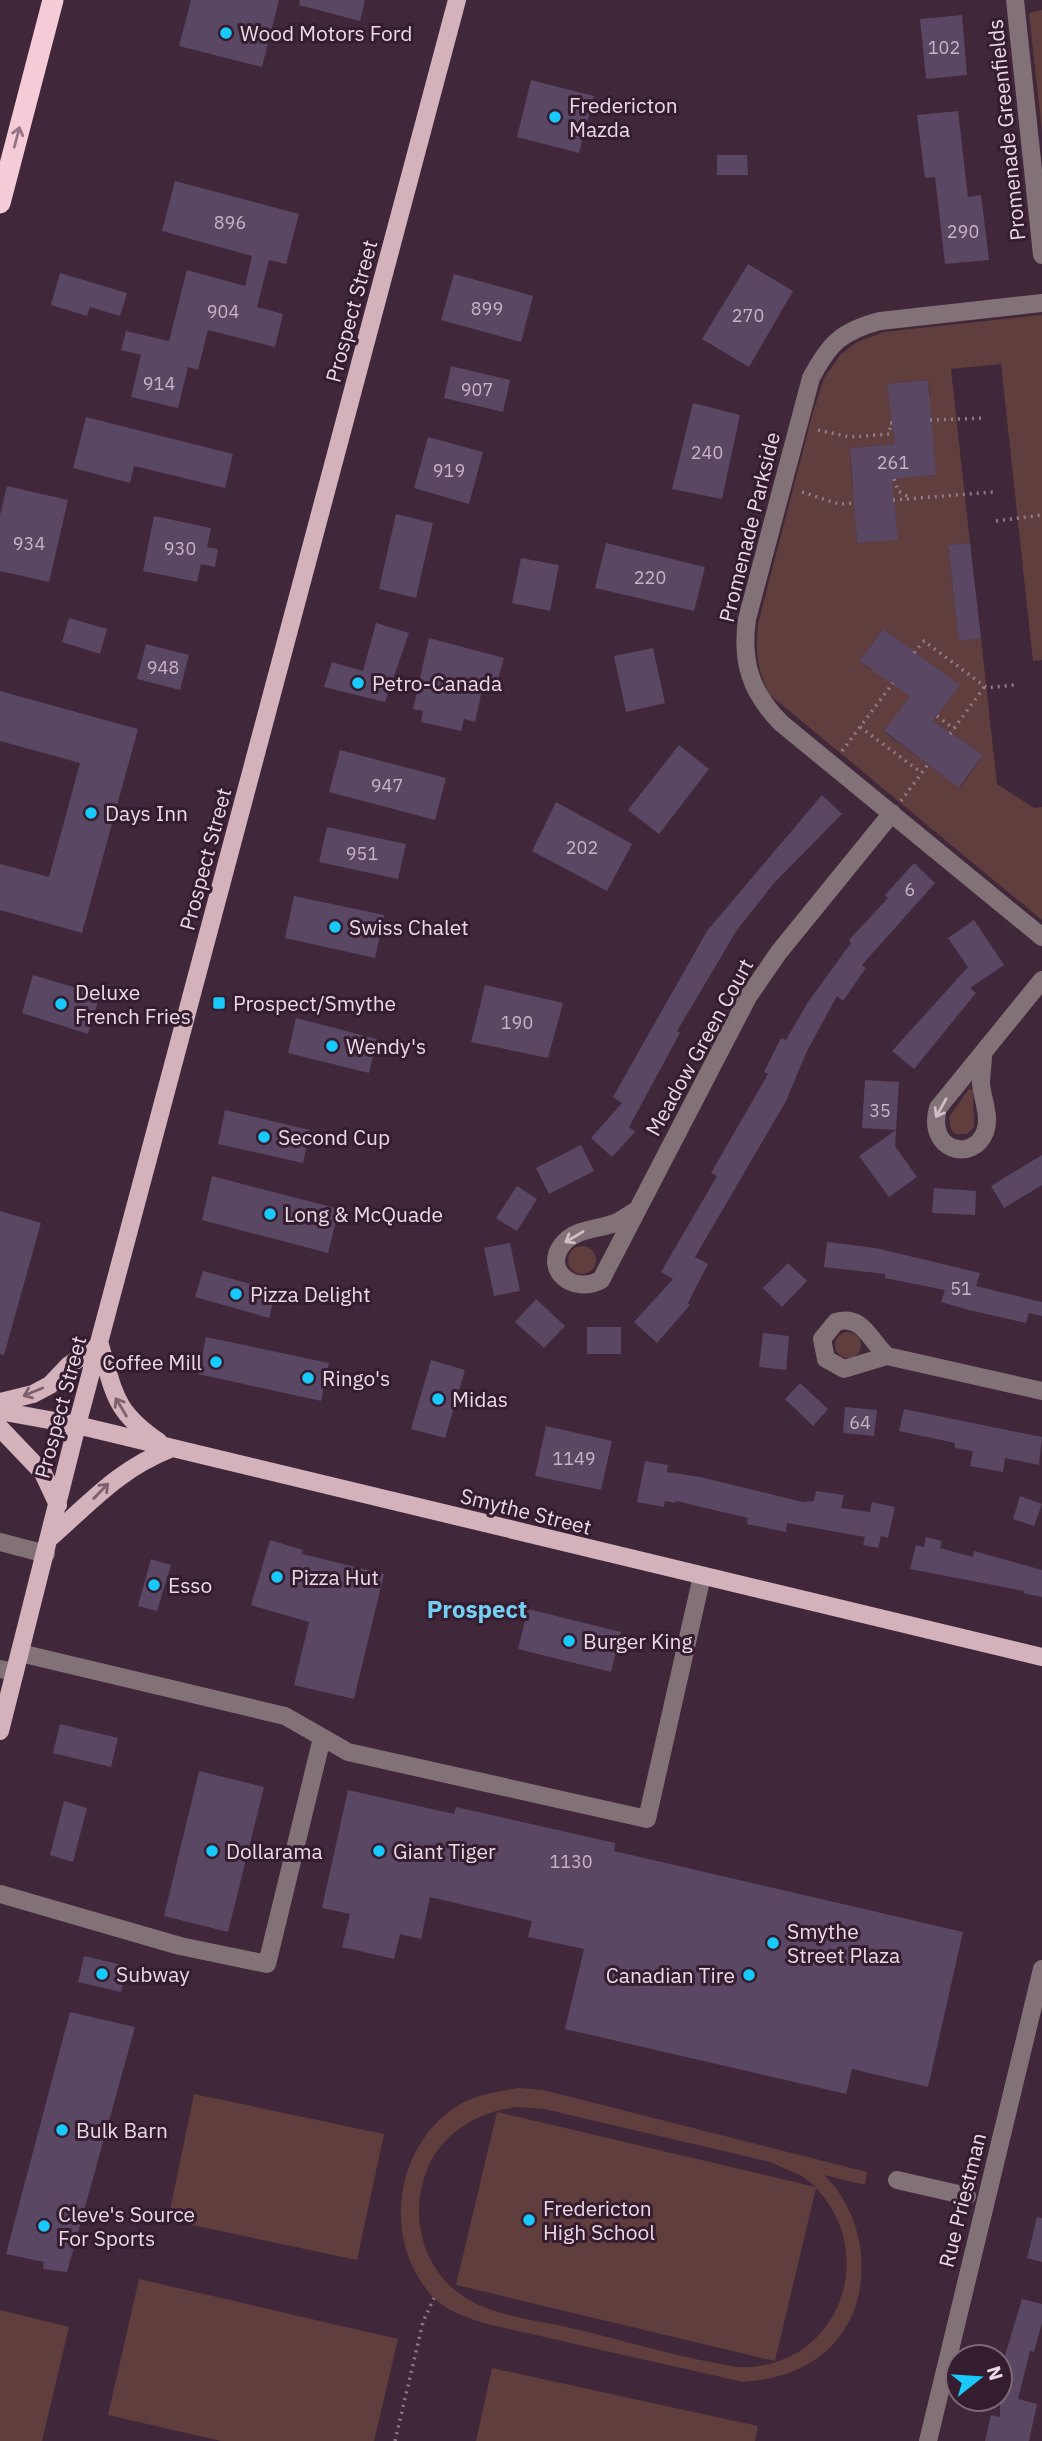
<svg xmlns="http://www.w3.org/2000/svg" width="1042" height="2441" font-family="'IBM Plex Sans',sans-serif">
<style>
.green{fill:#5f3e3d;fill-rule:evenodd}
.building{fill:#5a4764}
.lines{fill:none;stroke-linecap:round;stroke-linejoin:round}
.path{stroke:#907a8a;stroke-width:3.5;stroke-dasharray:2 5;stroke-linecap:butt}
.minor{stroke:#827176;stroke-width:18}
.major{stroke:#d4b2bc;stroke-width:18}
.highway{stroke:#f4cbd7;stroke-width:21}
.oneway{stroke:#947483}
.oneway2{stroke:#d0bfc9}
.oneway3{stroke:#7d606e}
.poi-dot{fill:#18cafc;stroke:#351d2f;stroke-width:2.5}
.labels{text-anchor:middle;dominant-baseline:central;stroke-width:6;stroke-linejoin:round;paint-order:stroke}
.number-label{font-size:18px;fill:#c6b4c5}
.poi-label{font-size:21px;fill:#ead9e5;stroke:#351d2f;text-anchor:start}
.street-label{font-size:21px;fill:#ead9e5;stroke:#351d2f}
.quarter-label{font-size:24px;font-weight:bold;fill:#74d0f2;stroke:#351d2f}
</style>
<rect width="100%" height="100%" fill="#40273a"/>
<!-- green -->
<path class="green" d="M1042,10V132L1029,13Z
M1042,315V660L1033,661L1001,364L951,369L970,543L948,545L953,590L975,588L954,595L959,640L981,638L997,784L1034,808L1042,807V920L770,695C757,670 755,652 758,624L813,412L824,378L841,354L857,342L884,332ZM928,380L930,396L924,397L935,475L888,479L857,543L856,528L861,527L852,482L850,448L897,444L894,400H889L888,384ZM883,629L959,685L931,724L967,750L970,746L983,755L960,788L884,732L912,693L875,665L871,670L859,661Z
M969,1089L973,1090L974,1127L967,1134H955L951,1129L949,1117Z
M568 1260a14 14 0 1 1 28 0a14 14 0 1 1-28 0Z
M835 1345a13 13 0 1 1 26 0a13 13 0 1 1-26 0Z
M520,2088L543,2090L867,2172L865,2185L824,2175C873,2222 877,2314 819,2357C797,2373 770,2380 743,2382L487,2324C468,2318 449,2312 434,2298C382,2244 393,2150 454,2108C473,2095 498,2091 520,2088ZM518,2107L544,2109L770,2162L802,2176L816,2187L497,2112L456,2285L775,2361L816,2188C882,2257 835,2372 737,2367C682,2358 626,2341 571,2328C536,2320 490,2316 460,2294C419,2264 409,2210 429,2165C445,2131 481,2110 518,2107Z
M194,2094L384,2134L357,2260L168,2220Z
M139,2279L398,2339L374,2441H221L108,2415Z
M0,2310L69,2327L42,2441H0Z
M492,2368L758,2426L755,2441H476Z"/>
<!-- building -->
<path class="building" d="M191,0H279L262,67L179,46Z
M300,0H365L360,21L299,5Z
M962,15L967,75L926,79L920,19Z
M531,80L594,96L579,153L517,137Z
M958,111L968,197L981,195L989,260L945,264L935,177L925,178L917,115Z
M717,155H747L748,175H717Z
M175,181L299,214L286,264L269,260L257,307L283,314L275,347L208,330L198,370L188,367L178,408L131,397L141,355L121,350L126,331L169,341L187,270L245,286L252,256L162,231Z
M748,264L793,291L749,367L702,339Z
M60,273L127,293L120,316L90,307L87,316L51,305Z
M454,274L533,296L521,342L441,320Z
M451,366L510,380L503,412L444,398Z
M928,380L936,475L892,479L898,540L857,543L850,448L895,444L887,384Z
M693,403L740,415L722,499L672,489Z
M86,417L233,454L225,488L134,466L130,483L73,468Z
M428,437L483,452L469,504L414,488Z
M7,486L68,500L49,582L0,571V515Z
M396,514L433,523L416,598L379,589Z
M154,516L211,528L207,547L218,549L215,567L201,564L197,582L143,571Z
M606,543L705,567L694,611L595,588Z
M970,543L981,638L959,641L948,545Z
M521,558L559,565L550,611L512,603Z
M69,618L107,629L100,654L62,642Z
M376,623L409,633L385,702L324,687L332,662L363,671Z
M883,629L960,685L933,721L983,755L959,788L884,731L910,696L859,661Z
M429,638L504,658L494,693L482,690L475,722L464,719L461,731L421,722L423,711L413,709Z
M146,644L189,655L180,690L137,679Z
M653,648L665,703L626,712L614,656Z
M0,691L138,729L82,933L0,910V864L49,877L80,763L0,741Z
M679,745L709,769L659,834L628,810Z
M340,750L446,778L435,820L329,792Z
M822,795L842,814L774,883L737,930L677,1031L680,1033L629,1127L635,1132L612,1157L591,1138L622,1103L613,1097L707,931Z
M556,802L632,844L607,891L532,851Z
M327,827L406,844L398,879L319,862Z
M914,863L935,883L862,965L866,968L843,1001L837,996L807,1051L786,1101L695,1257L708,1264L688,1303L690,1305L657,1343L634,1322L673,1279L661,1272L717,1176L711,1173L768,1074L764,1072L781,1038L786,1040L808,1002L851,943L849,940L888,898L885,895Z
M294,896L384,915L375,958L285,938Z
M974,920L1004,965L970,988L976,993L914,1069L892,1051L968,967L948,938Z
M33,975L100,995L88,1034L22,1013Z
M485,985L563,1003L548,1058L471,1042Z
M296,1018L377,1039L369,1073L288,1053Z
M865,1080L899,1082L895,1146L917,1177L889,1197L859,1156L896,1130L862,1128Z
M225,1110L310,1130L303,1163L218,1144Z
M581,1145L594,1171L549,1194L536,1168Z
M1042,1155V1185L1004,1208L991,1186Z
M212,1176L339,1209L328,1253L202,1220Z
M517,1186L537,1199L517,1231L496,1218Z
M934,1188L976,1191L975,1215L932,1213Z
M0,1211L41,1223L4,1355L0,1354Z
M827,1242L876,1248L980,1273L976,1286L1042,1302V1316L1029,1313L1026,1323L969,1310L941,1302L945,1290L885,1278V1274L824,1267Z
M510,1243L520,1291L494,1296L484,1248Z
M788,1263L807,1281L782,1307L763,1288Z
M203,1271L276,1291L269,1318L195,1297Z
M536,1299L565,1326L544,1348L515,1322Z
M587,1327H621V1354H587Z
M763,1333L789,1336L786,1370L759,1367Z
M206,1337L329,1363L321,1401L198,1374Z
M431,1360L465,1370L445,1438L411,1429Z
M800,1383L828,1409L813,1426L785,1399Z
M845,1407L877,1410L874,1436L843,1433Z
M904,1409L1042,1437L1039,1465L1005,1458L1003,1472L970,1466L973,1451L955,1448V1443L899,1431Z
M546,1426L612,1441L601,1490L535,1476Z
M645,1461L668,1465L667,1472L700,1477L803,1502L814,1501L816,1491L844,1495L841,1508L870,1512L872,1502L895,1507L888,1538L881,1536L878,1548L863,1545L865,1537L787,1523L786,1532L747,1524L748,1518L676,1501L675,1503L665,1501L664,1507L637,1502Z
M1020,1496L1042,1504L1034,1526L1013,1519Z
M926,1537L942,1541L940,1548L973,1557L974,1551L1042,1570V1597L1023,1593L1024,1591L910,1569L916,1545L924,1547Z
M270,1540L303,1550L302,1554L384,1574L354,1699L294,1685L309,1622L251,1605Z
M151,1559L171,1565L157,1611L138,1606Z
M528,1609L621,1632L611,1672L518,1649Z
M60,1724L118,1738L111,1767L53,1753Z
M199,1771L264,1787L228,1932L164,1916Z
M348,1790L454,1814L456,1807L615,1843L614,1851L963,1932L928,2087L852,2069L846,2094L565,2029L584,1949L528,1937L532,1921L430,1897L421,1939L400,1934L394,1959L342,1947L350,1914L322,1908Z
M64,1801L87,1808L73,1862L50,1855Z
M84,1956L127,1966L121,1992L78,1982Z
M70,2012L135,2027L67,2272L43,2269L44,2262L6,2254Z
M1037,2217L1042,2218V2262L1027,2258Z
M1022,2299L1042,2304V2323L1034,2352L1030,2351L1018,2399L1037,2404L1029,2441H985L991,2415L1000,2417V2372Z"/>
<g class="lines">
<!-- path -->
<path class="path" d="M930,420L985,418
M818,430L850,437L890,434V423H893
M894,479L898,491L911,498
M802,492L839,504L856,503
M893,500L993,492
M996,521L1042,515
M914,653L924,641L987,688L1014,685
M937,716L954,729
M860,727L922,773
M950,734L985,686
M842,751L893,683
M901,801L929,763
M395,2441L423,2322L434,2298"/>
<!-- minor -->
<path class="minor" d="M1015,0L1042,255
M1042,303L880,321C841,331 829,344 811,378L747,619C741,663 751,692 781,723L1042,937
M983,1055C983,1064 981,1074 981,1083C982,1099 991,1116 985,1132C973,1163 926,1151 938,1108L1042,980
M635,1211C628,1215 620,1222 612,1224C595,1230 574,1229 562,1245C543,1270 573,1295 601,1280L748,997L779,952L892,813
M887,1356C870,1341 863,1314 836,1322L822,1339L826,1359L844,1369L887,1356L1042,1391
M0,1542L46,1554
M20,1653L285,1716L348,1752L647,1819L702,1576
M0,1669L15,1672
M0,1894L180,1946L267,1964L322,1738
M897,2180L967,2196
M928,2441L1042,1969"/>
<!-- major -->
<path class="major" d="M100,1345C115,1395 114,1411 159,1442
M0,1402L33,1394L50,1385L69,1365L100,1345
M0,1411L77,1425L1042,1657
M0,1428L43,1473L58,1505
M51,1537C92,1501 118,1470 170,1449
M0,1731L77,1425L457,0"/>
<!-- highway -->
<path class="highway" d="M0,203L53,0"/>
</g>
<!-- one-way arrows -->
<defs><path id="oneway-shaft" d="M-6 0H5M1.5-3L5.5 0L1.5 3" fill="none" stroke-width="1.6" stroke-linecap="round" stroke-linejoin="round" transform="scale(1.75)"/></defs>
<use class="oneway" href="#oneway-shaft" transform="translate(17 137) rotate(-75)"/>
<g class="oneway2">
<use href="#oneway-shaft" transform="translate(941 1108) rotate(119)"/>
<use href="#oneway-shaft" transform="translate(574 1237) rotate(149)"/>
</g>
<g class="oneway3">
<use href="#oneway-shaft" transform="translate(33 1392) rotate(158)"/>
<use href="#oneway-shaft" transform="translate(121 1407) rotate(-121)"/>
<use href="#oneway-shaft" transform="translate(101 1491) rotate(-46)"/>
</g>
<!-- markers -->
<g class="poi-dot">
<circle cx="226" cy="33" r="7"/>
<circle cx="555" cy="117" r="7"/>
<circle cx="358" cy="683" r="7"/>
<circle cx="91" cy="813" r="7"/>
<circle cx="335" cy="927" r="7"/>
<rect x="212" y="996" width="14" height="14" rx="3.5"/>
<circle cx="61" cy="1004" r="7"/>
<circle cx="332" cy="1046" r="7"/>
<circle cx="264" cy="1137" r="7"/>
<circle cx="270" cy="1214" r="7"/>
<circle cx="236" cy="1294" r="7"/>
<circle cx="216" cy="1362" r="7"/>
<circle cx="308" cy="1378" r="7"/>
<circle cx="438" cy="1399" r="7"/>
<circle cx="277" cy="1577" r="7"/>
<circle cx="154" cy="1585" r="7"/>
<circle cx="569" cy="1641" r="7"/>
<circle cx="212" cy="1851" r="7"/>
<circle cx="379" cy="1851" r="7"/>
<circle cx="773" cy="1943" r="7"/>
<circle cx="102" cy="1974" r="7"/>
<circle cx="749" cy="1975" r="7"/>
<circle cx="62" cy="2130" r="7"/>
<circle cx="529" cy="2220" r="7"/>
<circle cx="44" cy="2226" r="7"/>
</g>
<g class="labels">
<!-- number labels -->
<g class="number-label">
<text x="944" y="47">102</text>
<text x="230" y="222">896</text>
<text x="963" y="231">290</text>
<text x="487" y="308">899</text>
<text x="223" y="311">904</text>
<text x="748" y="315">270</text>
<text x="159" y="383">914</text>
<text x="477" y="389">907</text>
<text x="707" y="452">240</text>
<text x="893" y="462">261</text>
<text x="449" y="470">919</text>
<text x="29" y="543">934</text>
<text x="180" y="548">930</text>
<text x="650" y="577">220</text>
<text x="163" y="667">948</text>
<text x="387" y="785">947</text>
<text x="582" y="847">202</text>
<text x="362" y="853">951</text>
<text x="910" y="889">6</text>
<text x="517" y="1022">190</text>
<text x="880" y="1110">35</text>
<text x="961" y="1288">51</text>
<text x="860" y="1422">64</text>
<text x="574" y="1458">1149</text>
<text x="571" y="1861">1130</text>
</g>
<!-- poi labels -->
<g class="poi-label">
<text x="240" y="33">Wood Motors Ford</text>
<text x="569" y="105">Fredericton<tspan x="569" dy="24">Mazda</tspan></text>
<text x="372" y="683">Petro-Canada</text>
<text x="105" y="813">Days Inn</text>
<text x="349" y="927">Swiss Chalet</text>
<text x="75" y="992">Deluxe<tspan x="75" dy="24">French Fries</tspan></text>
<text x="233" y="1003">Prospect/Smythe</text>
<text x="346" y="1046">Wendy's</text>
<text x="278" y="1137">Second Cup</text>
<text x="284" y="1214">Long &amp; McQuade</text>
<text x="250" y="1294">Pizza Delight</text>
<text x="202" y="1362" text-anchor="end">Coffee Mill</text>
<text x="322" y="1378">Ringo's</text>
<text x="452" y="1399">Midas</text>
<text x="291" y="1577">Pizza Hut</text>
<text x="168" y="1585">Esso</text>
<text x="583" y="1641">Burger King</text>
<text x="226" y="1851">Dollarama</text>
<text x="393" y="1851">Giant Tiger</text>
<text x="787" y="1931">Smythe<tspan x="787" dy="24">Street Plaza</tspan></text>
<text x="116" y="1974">Subway</text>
<text x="735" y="1975" text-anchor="end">Canadian Tire</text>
<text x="76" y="2130">Bulk Barn</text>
<text x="543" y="2208">Fredericton<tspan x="543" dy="24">High School</tspan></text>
<text x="58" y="2214">Cleve's Source<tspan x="58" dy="24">For Sports</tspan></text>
</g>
<!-- street labels -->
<g class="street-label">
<text transform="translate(1006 130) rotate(-96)">Promenade Greenfields</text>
<text transform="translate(351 311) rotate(-75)">Prospect Street</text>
<text transform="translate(749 527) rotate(-76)">Promenade Parkside</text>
<text transform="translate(205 859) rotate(-75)">Prospect Street</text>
<text transform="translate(699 1047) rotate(-61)">Meadow Green Court</text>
<text transform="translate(60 1407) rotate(-75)">Prospect Street</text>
<text transform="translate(526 1511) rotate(14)">Smythe Street</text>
<text transform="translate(962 2200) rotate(-76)">Rue Priestman</text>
</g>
<!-- quarter labels -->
<g class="quarter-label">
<text x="477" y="1609">Prospect</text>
</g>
</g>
<!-- north arrow -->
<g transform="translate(979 2378) rotate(73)"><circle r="33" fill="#351d2f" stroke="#7d6878" stroke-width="2"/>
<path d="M0-5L12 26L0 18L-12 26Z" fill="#18cafc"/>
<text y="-10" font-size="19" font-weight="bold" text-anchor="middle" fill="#ead9e5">N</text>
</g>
</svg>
